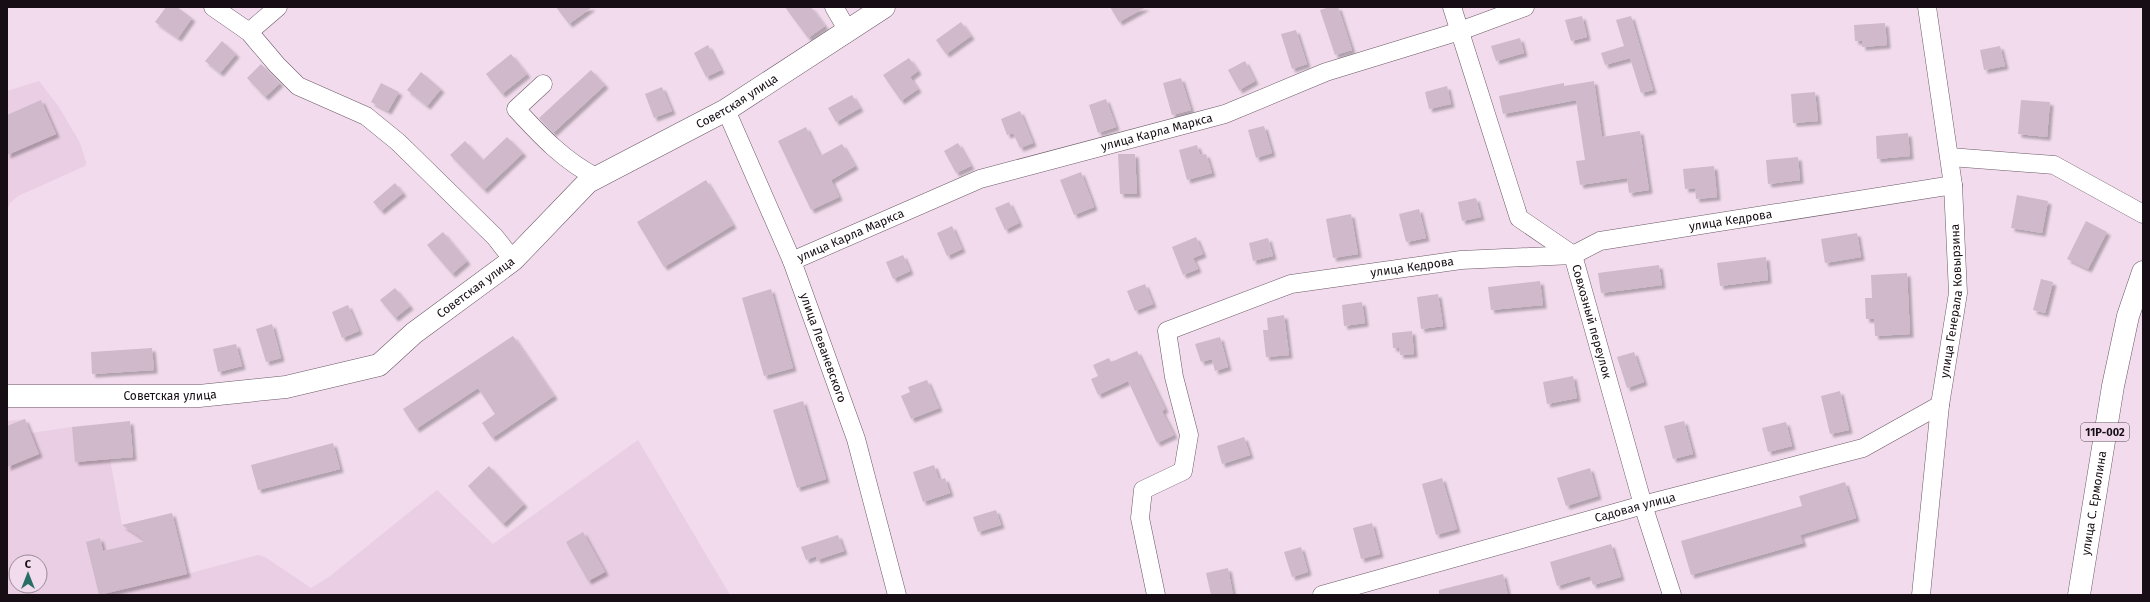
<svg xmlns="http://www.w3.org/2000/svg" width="2150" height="602" font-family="'Fira Sans',sans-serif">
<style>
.built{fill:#eacee3;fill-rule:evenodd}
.building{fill:#cfb9ca;filter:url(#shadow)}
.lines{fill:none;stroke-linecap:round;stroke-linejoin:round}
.street-casing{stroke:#6c5967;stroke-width:19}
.secondary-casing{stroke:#6c5967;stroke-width:23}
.primary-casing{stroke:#6c5967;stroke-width:23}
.street{stroke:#fff;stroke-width:18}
.secondary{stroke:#fff;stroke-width:22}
.primary{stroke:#fff;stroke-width:22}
.labels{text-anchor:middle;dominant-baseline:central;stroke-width:3;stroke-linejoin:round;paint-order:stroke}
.shield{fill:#f1dbec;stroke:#584c55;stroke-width:1}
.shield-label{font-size:11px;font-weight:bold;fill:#160e14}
.street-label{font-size:12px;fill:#160e14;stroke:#f1dbec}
</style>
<defs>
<filter id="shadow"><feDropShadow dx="3.5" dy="3.5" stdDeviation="1" flood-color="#0004"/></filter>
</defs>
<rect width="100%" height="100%" fill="#f1dbec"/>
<!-- built -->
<path class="built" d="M39,81L59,107L80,143L86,162L85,166L18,196L10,203L7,212V91Z
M25,419L31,433L72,427L76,462L110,459L122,525L172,513L187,574L258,555L265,557L311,588L329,577L437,490L493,544L638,440L730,595H7V421ZM16,562H40V586H16Z"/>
<!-- building -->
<path class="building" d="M166,7H177L192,18L178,38L155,22Z
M556,7H592L569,24Z
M785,7H811L825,26L808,38Z
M1110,7H1146L1119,22Z
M1330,7H1338L1352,50L1335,55L1320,10Z
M1582,16L1587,37L1571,41L1565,20Z
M1631,16L1653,90L1641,93L1630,58L1605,65L1601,53L1624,46L1616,20Z
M961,22L971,36L946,54L936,40Z
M1885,23L1887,45L1862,47V41H1855L1854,25Z
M1296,30L1307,64L1292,69L1281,34Z
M1520,38L1524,53L1496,61L1491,46Z
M222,41L236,54L220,73L205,61Z
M708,45L721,70L706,77L694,53Z
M2000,46L2005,66L1984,70L1980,50Z
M511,54L527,74L502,94L486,74Z
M909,58L918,71L910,77L918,89L901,101L883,75Z
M1245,61L1255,81L1239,90L1228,70Z
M261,64L280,83L265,97L247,78Z
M591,70L605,85L553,133L539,118Z
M421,72L441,89L427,106L407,90Z
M1181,78L1191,110L1172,115L1163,83Z
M1594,81L1602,137L1640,131L1649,190L1629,193L1627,178L1580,185L1576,161L1585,160L1576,100L1503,114L1499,96L1564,83V86Z
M381,83L399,92L388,111L371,102Z
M1447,86L1451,104L1429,109L1425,92Z
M662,87L672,111L654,118L645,94Z
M1815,92L1818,121L1793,123L1791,94Z
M852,95L860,108L836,122L828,108Z
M1106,99L1116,127L1098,133L1089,105Z
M41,100L56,134L7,155V115Z
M2021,100L2050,102L2047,137L2018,134Z
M1020,111L1033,143L1020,148L1013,133L1007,135L1001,119Z
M1264,126L1272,153L1256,158L1248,130Z
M806,127L820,156L842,144L855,166L831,180L839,197L811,210L778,141Z
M1908,133L1910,156L1877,159L1876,136Z
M507,137L523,153L484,190L450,155L465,141L483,160Z
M958,143L971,166L956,173L944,151Z
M1197,145L1200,155L1206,154L1212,173L1187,180L1179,150Z
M1118,154H1135L1137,194H1120Z
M1798,157L1800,180L1768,184L1766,160Z
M1714,166L1717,197L1696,199L1695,188L1685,189L1683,169Z
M1081,172L1094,207L1074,215L1060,180Z
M706,180L733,225L664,267L637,222Z
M395,183L403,193L381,211L373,202Z
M2017,195L2048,201L2042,233L2011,228Z
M1476,198L1481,217L1462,221L1458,202Z
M1009,202L1019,223L1005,230L995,208Z
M1419,209L1426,238L1406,242L1399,214Z
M1351,214L1358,254L1333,258L1326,219Z
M2086,221L2107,232L2088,269L2067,259Z
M952,226L962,249L947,256L937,233Z
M443,232L467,261L452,274L427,245Z
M1857,233L1861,257L1825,263L1821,239Z
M1196,237L1203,254L1193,258L1198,269L1183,275L1172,247Z
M1268,238L1273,256L1253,261L1249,243Z
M903,255L910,271L893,279L886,262Z
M1766,257L1768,280L1720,286L1717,263Z
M1659,265L1662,285L1601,293L1598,273Z
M1907,273L1910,334L1875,336L1874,319H1866L1865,298H1872L1871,275Z
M2041,279L2053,282L2045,313L2033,310Z
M1540,281L1543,305L1491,310L1488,287Z
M1145,284L1153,304L1135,311L1127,291Z
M395,288L410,306L395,318L380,300Z
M771,289L793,368L764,376L742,298Z
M1438,294L1443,326L1421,329L1417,297Z
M1362,302L1365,323L1344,326L1342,305Z
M348,305L359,331L342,338L332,312Z
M1284,315L1289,355L1266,357L1263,330H1268L1267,318Z
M272,324L281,358L266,362L256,329Z
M1412,331L1414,354L1400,355L1399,348H1393L1392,333Z
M513,336L554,396L492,438L482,423L495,414L478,388L416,429L403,409Z
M1220,337L1228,367L1215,371L1212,359L1201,362L1195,344Z
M236,344L242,366L218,372L213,349Z
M152,348L154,370L92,374L91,352Z
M1137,351L1165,409L1162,411L1174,435L1157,443L1128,381L1098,395L1091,379L1098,376L1093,365L1109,358L1111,362Z
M1634,352L1644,382L1627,388L1617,357Z
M1573,376L1577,398L1547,404L1543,382Z
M927,380L939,408L911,419L901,396L910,392L908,387Z
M1840,391L1849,430L1830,434L1821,396Z
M803,401L826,479L797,488L773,410Z
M25,419L39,454L7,467V426Z
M130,421L133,457L75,462L72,427Z
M1684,421L1693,454L1673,459L1664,426Z
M1786,422L1792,446L1768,452L1762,428Z
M1244,437L1250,455L1222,464L1217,446Z
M333,443L340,469L258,490L251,465Z
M934,465L939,480L945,478L950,493L923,502L913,472Z
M489,466L524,504L503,524L468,486Z
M1590,468L1598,496L1566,506L1557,478Z
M1442,478L1457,529L1436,535L1422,484Z
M1845,482L1856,518L1800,535L1803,543L1691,575L1681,541L1802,506L1799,496Z
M996,510L1001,525L978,532L973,517Z
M172,513L187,574L99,595L86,542L100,538L103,551L146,541L122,525Z
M1372,523L1380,554L1361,559L1353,528Z
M583,532L605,572L588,581L566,542Z
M838,535L844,551L817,560L816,556L806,560L801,547Z
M1611,544L1621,577L1593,585L1590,576L1557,586L1550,562Z
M1301,547L1308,572L1292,577L1284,552Z
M1228,568L1233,595H1211L1206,573Z
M1503,574L1508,595H1439V590Z"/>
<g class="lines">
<defs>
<g id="street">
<path d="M213,7L249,32L277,65L298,86L366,116L398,142L495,237L513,260"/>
<path d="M834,7L848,31"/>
<path id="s1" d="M1452,7L1519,218L1573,255L1643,505L1672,595"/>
<path d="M249,32L278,7"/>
<path d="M543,84L516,109C540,135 564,161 596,177"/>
<path id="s2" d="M726,110L792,261L856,439L897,595"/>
<path d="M1950,157L2054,165L2143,214"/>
<path id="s3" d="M792,261L980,179L1225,114L1326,72L1460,31L1525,7"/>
<path id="s4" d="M1156,595L1140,518L1143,490L1183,471L1189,435L1174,377L1167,331L1291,284L1461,260L1573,255L1600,241L1953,185"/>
<path id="s5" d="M1322,595L1643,505L1863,448L1940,405"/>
<path id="s6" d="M1921,595L1940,405L1958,293L1953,185L1927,7"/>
</g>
<g id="secondary">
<path id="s7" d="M7,396H199L286,387L379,365L414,333L513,260L588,182L726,110L884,7"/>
</g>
<g id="primary">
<path id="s8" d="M2079,595L2113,386L2128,316L2143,272"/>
</g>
</defs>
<!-- street casing -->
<use href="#street" class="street-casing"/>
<!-- secondary casing -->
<use href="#secondary" class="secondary-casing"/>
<!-- primary casing -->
<use href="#primary" class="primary-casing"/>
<!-- street -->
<use href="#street" class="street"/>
<!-- secondary -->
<use href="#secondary" class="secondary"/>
<!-- primary -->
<use href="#primary" class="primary"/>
</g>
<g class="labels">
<!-- shield labels -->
<rect class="shield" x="2081" y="423" width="48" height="18" rx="3"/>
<g class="shield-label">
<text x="2105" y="432">11Р-002</text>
</g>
<!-- street labels -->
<g class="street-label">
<text stroke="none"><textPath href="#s7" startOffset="823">Советская улица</textPath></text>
<text stroke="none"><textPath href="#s3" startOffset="388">улица Карла Маркса</textPath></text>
<text stroke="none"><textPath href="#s4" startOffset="873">улица Кедрова</textPath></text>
<text stroke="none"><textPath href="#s3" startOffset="64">улица Карла Маркса</textPath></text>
<text stroke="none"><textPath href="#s4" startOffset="549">улица Кедрова</textPath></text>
<text stroke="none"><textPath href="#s7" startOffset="499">Советская улица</textPath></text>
<text stroke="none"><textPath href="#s6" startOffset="296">улица Генерала Ковырзина</textPath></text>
<text stroke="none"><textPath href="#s1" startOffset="356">Совхозный переулок</textPath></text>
<text stroke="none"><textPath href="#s2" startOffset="257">улица Леваневского</textPath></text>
<text stroke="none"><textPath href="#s7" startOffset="163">Советская улица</textPath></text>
<text stroke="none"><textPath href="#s8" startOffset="93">улица С. Ермолина</textPath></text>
<text stroke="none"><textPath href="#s5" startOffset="325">Садовая улица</textPath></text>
</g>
</g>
<!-- border -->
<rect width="2150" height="602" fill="none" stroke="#160e14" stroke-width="16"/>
<!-- north arrow -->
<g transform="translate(28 574)"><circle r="19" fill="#f1dbec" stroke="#998996"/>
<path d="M0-3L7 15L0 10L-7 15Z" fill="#276f66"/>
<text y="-6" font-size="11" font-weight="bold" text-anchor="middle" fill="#160e14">С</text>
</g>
</svg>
